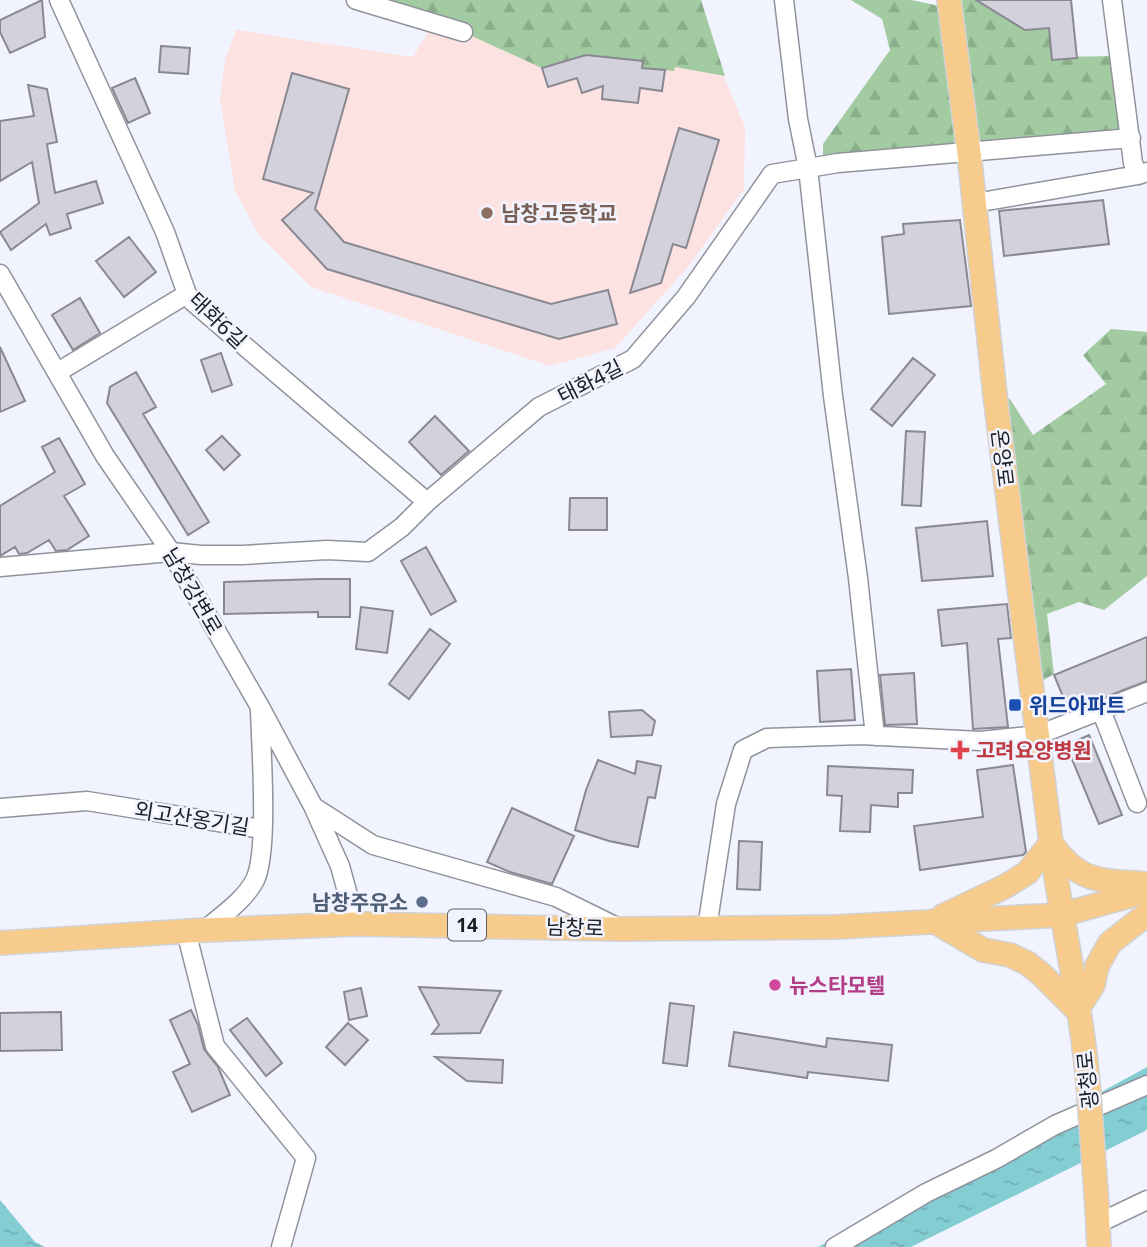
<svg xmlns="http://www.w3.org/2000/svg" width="1147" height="1247" font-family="'Noto Sans','Noto Sans KR',sans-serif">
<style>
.education{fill:#fde2e2}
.forest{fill:url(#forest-firs)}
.water{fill:url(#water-ripples)}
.building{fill:#d3d1dc;stroke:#8a8992;stroke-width:2}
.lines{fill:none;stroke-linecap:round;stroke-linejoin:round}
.minor-casing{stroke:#91939c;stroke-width:21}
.major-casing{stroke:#d2d2d3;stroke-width:26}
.minor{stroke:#fff;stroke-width:18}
.major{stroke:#f7cb8c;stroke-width:23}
.major-bridge-casing{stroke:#d2d2d3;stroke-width:26;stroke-linecap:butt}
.major-bridge{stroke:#f7cb8c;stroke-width:23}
.education-dot{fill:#8d6e63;stroke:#f1f3fe;stroke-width:2.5}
.transit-dot{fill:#1a4fb4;stroke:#f1f3fe;stroke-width:2.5}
.health-dot{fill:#e0444e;stroke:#f1f3fe;stroke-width:2.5}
.service-dot{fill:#5c6f8a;stroke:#f1f3fe;stroke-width:2.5}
.hotel-dot{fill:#d1479c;stroke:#f1f3fe;stroke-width:2.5}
.labels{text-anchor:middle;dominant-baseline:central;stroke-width:5;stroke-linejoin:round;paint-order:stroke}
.shield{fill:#f1f3fe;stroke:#5d5e63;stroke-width:2}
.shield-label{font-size:19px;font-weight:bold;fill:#1d1e21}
.education-label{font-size:21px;font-weight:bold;fill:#785e54;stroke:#f1f3fe;text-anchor:start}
.street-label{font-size:21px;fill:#1d1e21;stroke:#f1f3fe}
.transit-label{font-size:21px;font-weight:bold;fill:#164399;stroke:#f1f3fe;text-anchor:start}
.health-label{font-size:21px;font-weight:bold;fill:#be3a42;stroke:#f1f3fe;text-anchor:start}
.service-label{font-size:21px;font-weight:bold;fill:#4e5e75;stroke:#f1f3fe;text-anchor:end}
.hotel-label{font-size:21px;font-weight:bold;fill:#b23c85;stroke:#f1f3fe;text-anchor:start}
</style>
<defs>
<pattern id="forest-firs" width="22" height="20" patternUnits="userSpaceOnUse" patternTransform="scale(1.75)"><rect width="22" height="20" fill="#a2cba1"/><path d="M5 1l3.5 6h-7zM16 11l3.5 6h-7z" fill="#8bae8a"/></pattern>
<pattern id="water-ripples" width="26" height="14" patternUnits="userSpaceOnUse" patternTransform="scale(1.75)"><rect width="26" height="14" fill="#84cdd3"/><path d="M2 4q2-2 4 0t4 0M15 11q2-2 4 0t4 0" fill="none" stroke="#72b0b5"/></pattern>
</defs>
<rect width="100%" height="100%" fill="#f1f3fe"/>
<!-- education -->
<path class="education" d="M433,24L721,69L745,127L744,189L688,267L615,348L550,366L311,287L259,235L235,191L220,99L225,61L236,30L413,57Z"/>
<!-- forest -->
<path class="forest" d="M356,0H701L725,76L675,67L674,71L642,68V61L586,55L542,68L463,32Z
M851,0H911L949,8V0H990L991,9L1025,30L1049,28L1052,57L1120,56L1131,138L823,165V144L890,50L882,19Z
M1111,329L1147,332V576L1104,610L1079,602L1047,614L1054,674L1032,687L995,395L1010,399L1033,435L1106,384L1083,355Z"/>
<!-- water -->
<path class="water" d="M1147,1067V1129L1145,1131L911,1247H818Z
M0,1200L35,1242L45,1247H0Z"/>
<!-- building -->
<path class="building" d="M42,0L45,37L10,53L0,32V20Z
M976,0H1071L1077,58L1052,60L1049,28L1025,30Z
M161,46L190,48L188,74L159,72Z
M586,55L643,61L642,68L665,70L662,91L640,88L638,103L602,99L603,86L582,93L577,78L548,87L542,68Z
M292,73L349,89L315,209L344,242L551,304L608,290L617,324L559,339L327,269L282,220L313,193L263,179Z
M135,78L150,113L128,123L112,88Z
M28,85L47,89L57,142L47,144L55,193L96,181L103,203L67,214L71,228L50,235L46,224L11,250L0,232L39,203L32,162L0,181V121L34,116Z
M679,128L719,140L686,248L673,244L661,283L630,293Z
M1103,200L1109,244L1004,256L999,211Z
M960,220L971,306L889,314L882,237L904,234L903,224Z
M129,237L156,272L124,297L96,261Z
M80,298L100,333L73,350L52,315Z
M0,347L25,401L0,412Z
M221,353L232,385L212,392L201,360Z
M913,358L935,375L892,426L871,409Z
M136,372L156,407L143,414L209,522L188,535L107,403L110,387Z
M435,416L469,451L441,475L409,442Z
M906,431L925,432L921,506L902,505Z
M222,436L240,455L224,470L206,450Z
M59,438L85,484L64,496L89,536L67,550L56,551L49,540L27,553L19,554L15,547L0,556V506L55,472L42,447Z
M570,498H607V530H569Z
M987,521L993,576L922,581L916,528Z
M426,547L456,601L431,615L401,561Z
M318,579H350V617H318V612L224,614V582Z
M1007,604L1011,638L998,639L1008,727L973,729L967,643L942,646L938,610Z
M361,607L393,611L387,653L356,649Z
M430,629L450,644L409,699L389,684Z
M1147,637V681L1069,711L1054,675Z
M851,669L855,720L820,722L817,671Z
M914,673L917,724L885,725L880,675Z
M642,710L655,721L652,735L611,737L609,712Z
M1089,735L1122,815L1099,824L1066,745Z
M598,760L635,774L637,761L661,766L655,798L648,797L638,847L609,841L575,830L586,790Z
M1013,765L1026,852L1023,855L920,870L914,826L983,817L977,770Z
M828,766L913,770L912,793H898V807L871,805L870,832L840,831L842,796L827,795Z
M512,808L574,836L552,884L510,872L487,862Z
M739,841L762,842L760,890L737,889Z
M419,987L501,991L480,1033L432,1034L439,1025Z
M361,988L367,1016L349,1020L344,992Z
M670,1003L694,1006L687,1066L663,1063Z
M191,1010L198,1025L204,1049L218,1067L230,1095L192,1112L173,1072L190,1064L170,1020Z
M61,1012L62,1050L0,1051V1013Z
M247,1018L282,1063L266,1076L230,1030Z
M348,1023L368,1040L345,1065L326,1047Z
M734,1032L826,1047L827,1038L892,1045L888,1081L808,1072L807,1078L729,1066Z
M435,1057L503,1060L502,1083L467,1081Z"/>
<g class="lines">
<defs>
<path id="minor" d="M59,0L165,232L187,294L193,302L427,502
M356,0L463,32
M784,0L798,119L808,168L833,396L858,578L875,736
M1112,0L1133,163L1138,175
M975,203L1138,175L1147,172
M0,274L105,456L171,552L260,707L313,806L340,866L356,924
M58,372L187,294
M0,567L171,552L201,555H243L327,550L368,552L402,527L427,502L539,407L633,359L686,297L772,174L838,163L1131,138
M1101,710L1137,803
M314,807L373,845L556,897L617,927
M0,808L87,801L262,829
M707,928L726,804L743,750L767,738L861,735L980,741L1038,735L1147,692
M205,930C222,915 244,901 255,880C269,851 261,748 260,710
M186,931L215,1046L306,1158L281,1247
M1097,1224L1147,1200
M835,1247L926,1193L996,1159L1055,1125L1147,1085"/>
<path id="major" d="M949,0L969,153L995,395L1051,843C1062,927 1083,1011 1089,1096
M1051,843C1079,884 1101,880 1147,884
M943,916L1004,887L1027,873L1051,843
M934,921L983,950L1010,955L1027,963L1041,974L1077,1010
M0,943L205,930L356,924L620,929L835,927L1061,915L1147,891
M1077,1010L1093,985L1097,966L1110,943L1147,914
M1097,1206L1099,1247"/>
</defs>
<!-- minor casing -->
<use href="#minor" class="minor-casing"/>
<!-- major casing -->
<use href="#major" class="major-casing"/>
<!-- minor -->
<use href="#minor" class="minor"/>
<!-- major -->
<use href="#major" class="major"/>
<defs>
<path id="major-bridge" d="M1089,1096L1097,1206"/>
</defs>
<!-- major-bridge casing -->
<use href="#major-bridge" class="major-bridge-casing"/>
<!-- major-bridge -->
<use href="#major-bridge" class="major-bridge"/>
</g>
<!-- markers -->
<circle class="education-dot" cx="487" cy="213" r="7"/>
<rect class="transit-dot" x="1008" y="698" width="14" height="14" rx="3.5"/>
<path class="health-dot" d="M956.5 739.5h7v7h7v7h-7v7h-7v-7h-7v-7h7z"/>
<circle class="service-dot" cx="422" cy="902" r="7"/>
<circle class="hotel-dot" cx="775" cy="985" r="7"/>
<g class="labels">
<!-- shield labels -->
<rect class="shield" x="448" y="909.5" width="38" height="31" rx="5"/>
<g class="shield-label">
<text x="467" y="925">14</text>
</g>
<!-- education labels -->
<g class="education-label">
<text x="501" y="213">남창고등학교</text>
</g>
<!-- street labels -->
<g class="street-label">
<text transform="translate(218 320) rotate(44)">태화6길</text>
<text transform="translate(590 381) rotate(-27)">태화4길</text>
<text transform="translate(1003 458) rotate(83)">온양로</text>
<text transform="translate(193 591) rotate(60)">남창강변로</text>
<text transform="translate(192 818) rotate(9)">외고산옹기길</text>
<text transform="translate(575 927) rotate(2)">남창로</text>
<text transform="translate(1087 1080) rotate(-96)">광청로</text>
</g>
<!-- transit labels -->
<g class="transit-label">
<text x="1029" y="705">위드아파트</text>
</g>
<!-- health labels -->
<g class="health-label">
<text x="976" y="750">고려요양병원</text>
</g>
<!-- service labels -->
<g class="service-label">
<text x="408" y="902">남창주유소</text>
</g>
<!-- hotel labels -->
<g class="hotel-label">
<text x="789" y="985">뉴스타모텔</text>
</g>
</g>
</svg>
